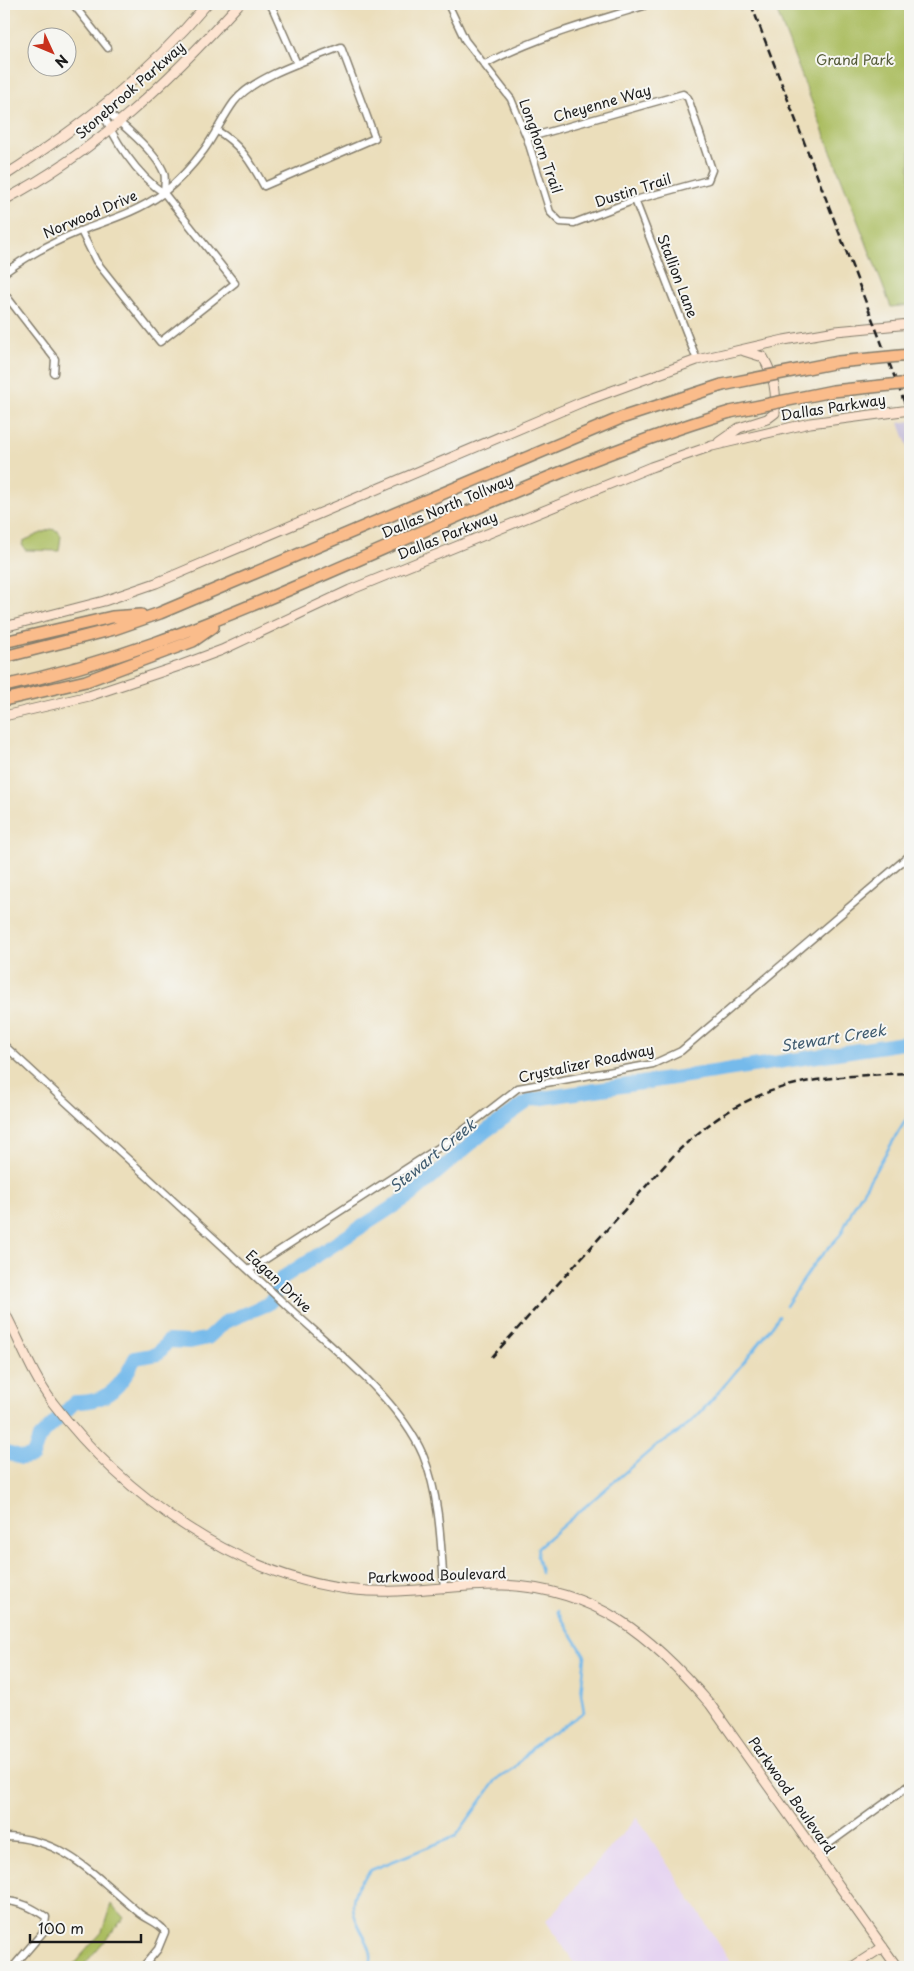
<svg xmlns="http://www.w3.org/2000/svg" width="914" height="1971" font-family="'Playpen Sans',sans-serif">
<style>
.built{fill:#e5d3f1}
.industrial{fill:#c7c0d9}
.green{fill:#abbd61;stroke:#646c3e}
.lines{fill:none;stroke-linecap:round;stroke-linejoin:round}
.stream{stroke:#74baeb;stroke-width:2.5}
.river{stroke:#74baeb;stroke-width:14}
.street-casing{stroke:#847d6c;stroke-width:9}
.secondary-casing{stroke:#847d6c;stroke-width:11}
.highway-casing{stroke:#847d6c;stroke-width:14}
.street{stroke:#fff;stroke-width:6}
.secondary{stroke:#fde4d1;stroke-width:9}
.highway{stroke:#fabc8b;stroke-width:11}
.rail{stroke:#1c1c1c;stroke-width:2.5;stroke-dasharray:8 4;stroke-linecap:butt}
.highway-bridge-casing{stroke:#847d6c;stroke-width:14;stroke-linecap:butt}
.highway-bridge{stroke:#fabc8b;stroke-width:11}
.labels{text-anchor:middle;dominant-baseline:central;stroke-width:4;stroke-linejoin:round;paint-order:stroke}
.park-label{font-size:14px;fill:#555c38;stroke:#f6f6f2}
.street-label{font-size:14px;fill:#1c1c1c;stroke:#f6f6f2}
.water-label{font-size:15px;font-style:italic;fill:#3f5b6f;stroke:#f6f6f2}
</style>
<rect width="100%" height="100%" fill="#f6f6f2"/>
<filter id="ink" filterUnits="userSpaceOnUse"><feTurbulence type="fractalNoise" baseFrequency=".02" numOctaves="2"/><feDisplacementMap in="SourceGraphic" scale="10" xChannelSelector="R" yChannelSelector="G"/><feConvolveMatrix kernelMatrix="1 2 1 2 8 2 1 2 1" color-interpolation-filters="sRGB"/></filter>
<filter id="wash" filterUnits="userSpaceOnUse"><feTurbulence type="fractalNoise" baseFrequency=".0096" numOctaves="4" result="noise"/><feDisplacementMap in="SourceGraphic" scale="20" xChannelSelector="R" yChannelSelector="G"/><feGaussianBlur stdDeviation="1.12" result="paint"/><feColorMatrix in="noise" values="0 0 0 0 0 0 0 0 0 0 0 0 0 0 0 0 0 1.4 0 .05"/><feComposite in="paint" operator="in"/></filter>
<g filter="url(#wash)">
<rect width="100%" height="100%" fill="#ebdebb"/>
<!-- built -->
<path class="built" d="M637,1817L734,1967H577L546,1921Z"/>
<!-- industrial -->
<path class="industrial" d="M910,421V453L899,423Z"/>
<!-- green -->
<path class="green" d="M774,4H910V305L891,307Z
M51,529L58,531L61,536L59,551L25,550L22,544L25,540Z
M111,1904L124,1918L82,1967H71L102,1932Z"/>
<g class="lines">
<!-- stream -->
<path class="stream" d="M907,1042L910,1049
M786,1306L814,1264L841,1234L854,1206L910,1113
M541,1573L537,1556L538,1547L658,1444C691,1428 705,1407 729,1380C746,1359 764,1339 779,1316
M369,1967C383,1939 325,1914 371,1870L456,1836L496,1780L513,1769L534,1746L584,1712L581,1693L585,1656L557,1611"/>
<!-- river -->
<path class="river" d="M4,1452L22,1458L33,1456L39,1438L75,1402C108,1403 122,1386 135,1358L158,1354L168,1341L190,1342L208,1338L225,1322L268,1304L273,1299L282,1278L411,1195L486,1131L530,1100L910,1042"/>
</g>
</g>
<g filter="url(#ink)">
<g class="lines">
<defs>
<path id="street" d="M73,4L108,48
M268,4L272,7L297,64
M448,4L465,40L511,99L527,138L550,212L560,222L574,223L635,200L708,180L712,170L688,98L683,94L527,138
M485,64C537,37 588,23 644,6
M101,108C118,120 157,153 164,173C166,178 164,187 164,193
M635,200L697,360
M81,231L96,261L160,342L235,283L164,193C137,176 112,137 101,108
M4,273C27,256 53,242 80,231C109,220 137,212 162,194C177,182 193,165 204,150C215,135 223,117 234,102C254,76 311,59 341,47L375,138L264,186C251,162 240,144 216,130
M4,293L55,359L54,373
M4,1045C98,1132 193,1218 287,1306C332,1348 399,1399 423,1455C440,1496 441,1545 444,1589
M249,1270L452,1139L518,1088L653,1064L681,1051L910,855
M4,1837C63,1837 96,1877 138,1912C145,1919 161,1923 165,1932L158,1949L143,1967
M816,1853L910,1785
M4,1901C20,1901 33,1908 46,1917L44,1931L13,1967"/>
<path id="secondary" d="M4,176C82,126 147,75 207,4
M4,200C95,153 171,79 239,4
M719,442L739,428L767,419L775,413C777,392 774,376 763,357L744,351
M4,627L104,601L156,583L582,402L697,360L784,340L836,331L910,324
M4,716L89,696L179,666L222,650L350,590L651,467L712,446L810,423L910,410
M4,1311C20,1341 32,1375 53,1403C123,1495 238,1578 355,1590C405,1595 453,1584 503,1585C597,1589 652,1636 710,1704L897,1967
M852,1967L883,1947"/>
<path id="highway" d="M4,642L112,617L141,615
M4,657L114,629L160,613L621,418L722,385
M4,686C112,663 202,627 302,584C443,524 583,456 730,412
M4,700L86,681L193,641L213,627"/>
</defs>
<!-- street casing -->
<use href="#street" class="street-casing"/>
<!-- secondary casing -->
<use href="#secondary" class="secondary-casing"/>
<!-- highway casing -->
<use href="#highway" class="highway-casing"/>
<!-- street -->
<use href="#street" class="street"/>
<!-- secondary -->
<use href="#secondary" class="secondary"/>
<!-- highway -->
<use href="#highway" class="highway"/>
<!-- rail -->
<path class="rail" d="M751,4L910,417
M492,1357L675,1154C751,1080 809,1077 910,1073"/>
<defs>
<path id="highway-bridge" d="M722,385L838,362L910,355
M730,412L833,391L910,383"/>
</defs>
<!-- highway-bridge casing -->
<use href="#highway-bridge" class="highway-bridge-casing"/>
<!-- highway-bridge -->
<use href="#highway-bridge" class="highway-bridge"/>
</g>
</g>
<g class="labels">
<!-- park labels -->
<g class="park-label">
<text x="855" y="59">Grand Park</text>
</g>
<!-- street labels -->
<g class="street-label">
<text transform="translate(130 90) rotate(-41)">Stonebrook Parkway</text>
<text transform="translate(602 103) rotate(-16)">Cheyenne Way</text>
<text transform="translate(541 146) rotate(70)">Longhorn Trail</text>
<text transform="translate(633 190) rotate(-18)">Dustin Trail</text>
<text transform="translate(90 214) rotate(-23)">Norwood Drive</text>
<text transform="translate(678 276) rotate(69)">Stallion Lane</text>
<text transform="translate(833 407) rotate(-9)">Dallas Parkway</text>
<text transform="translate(447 506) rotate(-23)">Dallas North Tollway</text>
<text transform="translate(447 535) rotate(-22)">Dallas Parkway</text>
<text transform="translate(586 1063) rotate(-12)">Crystalizer Roadway</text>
<text transform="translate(279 1281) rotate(43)">Eagan Drive</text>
<text transform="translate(437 1575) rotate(-2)">Parkwood Boulevard</text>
<text transform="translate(792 1795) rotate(55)">Parkwood Boulevard</text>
</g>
<!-- water labels -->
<g class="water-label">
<text transform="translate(833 1037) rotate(-9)">Stewart Creek</text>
<text transform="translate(432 1155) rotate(-39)">Stewart Creek</text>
</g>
</g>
<!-- margin -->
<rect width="914" height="1971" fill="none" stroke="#f6f6f2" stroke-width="20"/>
<!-- north arrow -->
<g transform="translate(52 52) rotate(134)"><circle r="24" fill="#f6f6f2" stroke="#9f9f9c"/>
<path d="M0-4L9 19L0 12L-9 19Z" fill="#c8321e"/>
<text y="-8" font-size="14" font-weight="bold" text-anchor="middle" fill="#1c1c1c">N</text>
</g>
<!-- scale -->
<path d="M30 1934v8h111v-8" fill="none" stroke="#1c1c1c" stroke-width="2.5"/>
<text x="38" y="1934" font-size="15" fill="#1c1c1c" stroke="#f6f6f2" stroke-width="4" paint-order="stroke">100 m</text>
</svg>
